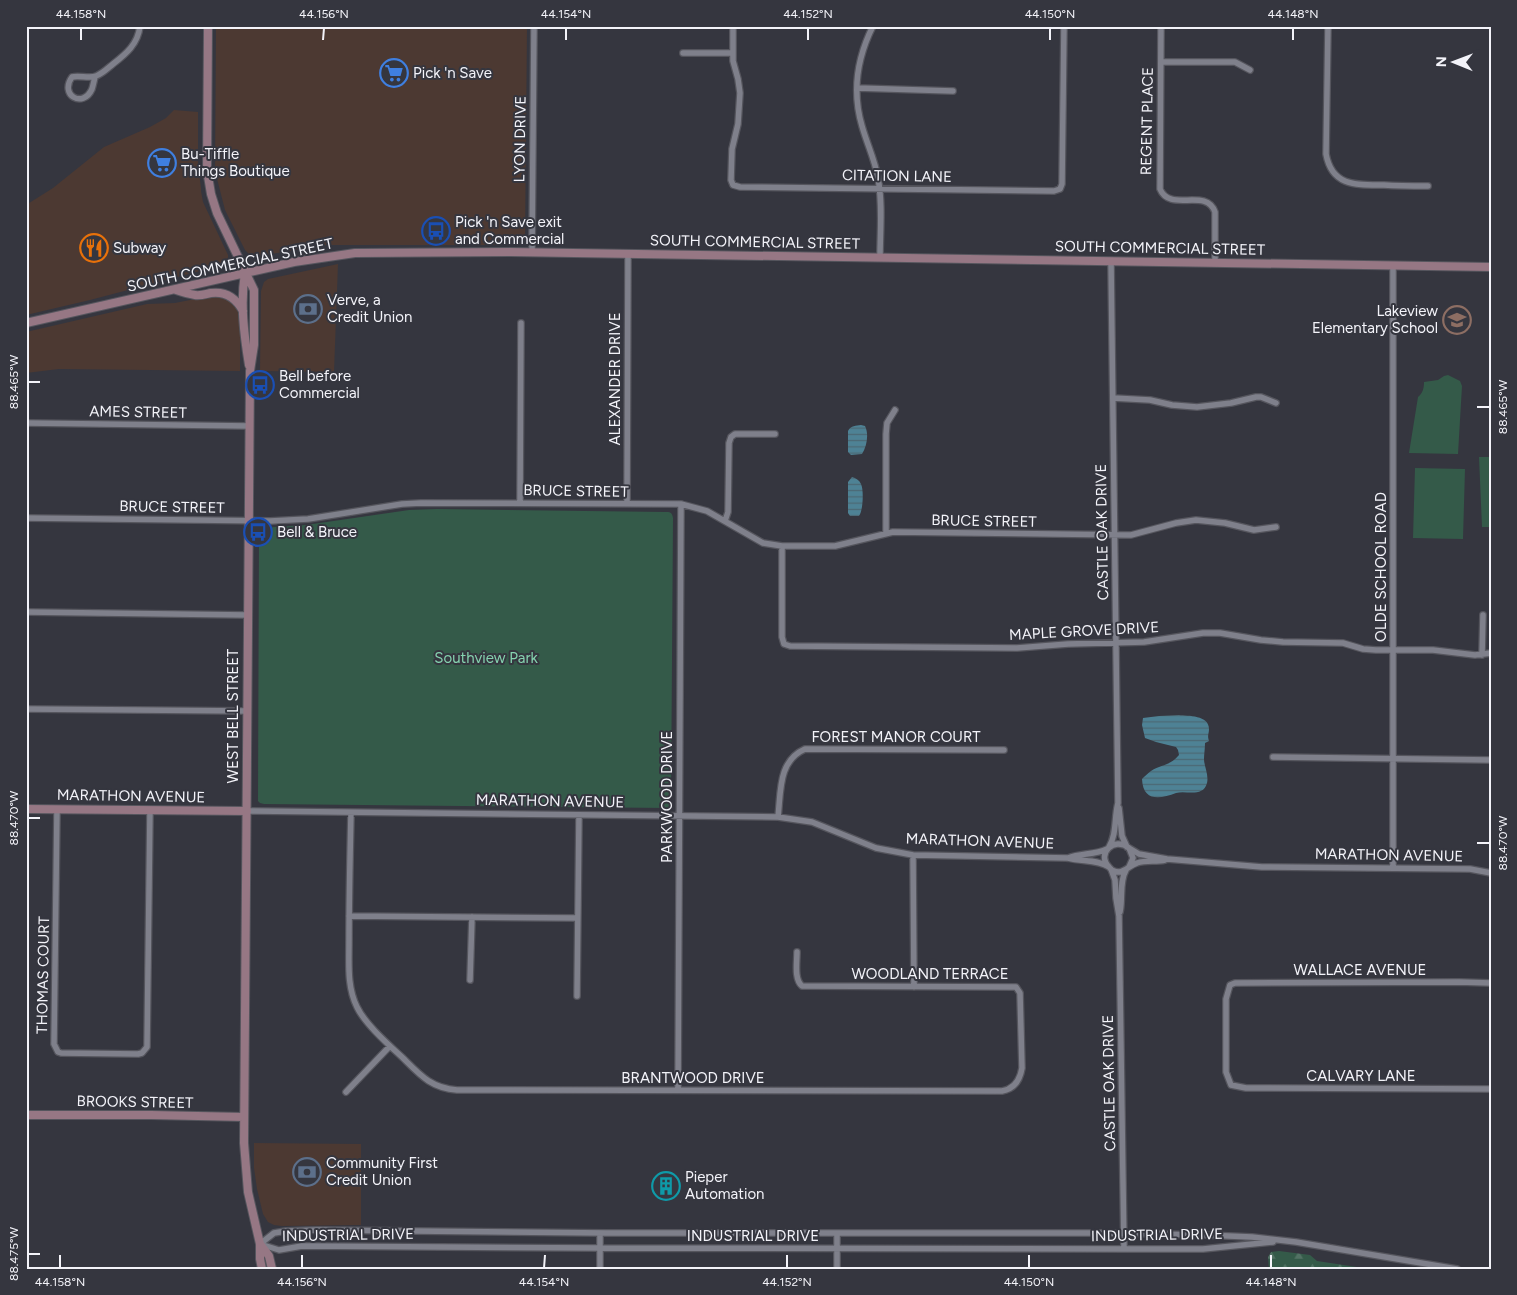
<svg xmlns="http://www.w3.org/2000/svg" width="1517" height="1295" font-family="Figtree,sans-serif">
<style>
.commercial{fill:#4c3932}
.forest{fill:url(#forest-firs)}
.park{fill:#345a49}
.water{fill:url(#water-rules)}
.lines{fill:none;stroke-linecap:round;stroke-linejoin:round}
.street-casing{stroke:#55555d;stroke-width:8}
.secondary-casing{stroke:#55555d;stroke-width:10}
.street{stroke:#7f808b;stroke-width:5.5}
.secondary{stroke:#967784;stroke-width:8}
.ticks{fill:none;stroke:#f3f3f9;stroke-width:2}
.labels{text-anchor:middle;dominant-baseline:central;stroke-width:4;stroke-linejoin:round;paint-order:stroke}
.poi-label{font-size:15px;fill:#f3f3f9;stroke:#35363f;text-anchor:start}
.street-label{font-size:15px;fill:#f3f3f9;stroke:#35363f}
.park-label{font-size:15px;fill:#85d2af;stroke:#35363f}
.neatline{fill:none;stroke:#f3f3f9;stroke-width:2}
.ticks-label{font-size:12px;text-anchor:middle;fill:#f3f3f9}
</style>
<defs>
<pattern id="forest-firs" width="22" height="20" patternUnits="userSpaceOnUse" patternTransform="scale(1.25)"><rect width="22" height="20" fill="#345a49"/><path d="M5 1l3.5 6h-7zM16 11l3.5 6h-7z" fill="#527264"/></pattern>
<pattern id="water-rules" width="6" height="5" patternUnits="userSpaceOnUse" patternTransform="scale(1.25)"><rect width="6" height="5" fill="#4e8295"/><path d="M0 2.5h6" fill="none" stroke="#4c6874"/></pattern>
</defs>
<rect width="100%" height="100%" fill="#35363f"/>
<!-- commercial -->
<path class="commercial" d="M216,26H527L525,243L522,245H323L260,256L250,255L245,250L225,210L215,171Z
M174,110L198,112V165L201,188V191L203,202L228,255V261L223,265L90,300L26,315V205L53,188L104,147L150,127L166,118Z
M338,264L334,372L260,371L261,291L264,282L268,279Z
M215,295L227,298L237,307L240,326V371L59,369L26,373V332L147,304L175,303Z
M254,1143L361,1144V1225L282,1226L274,1225L268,1222L263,1214L257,1189L254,1168Z"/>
<!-- forest -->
<path class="forest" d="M1279,1251L1310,1255L1317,1261L1370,1269H1269L1268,1257L1271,1252Z"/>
<!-- park -->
<path class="park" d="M1448,375L1460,381L1462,386L1458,454L1409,453L1418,397C1423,393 1424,388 1424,382L1438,380L1444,376Z
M1479,457H1491V527H1482Z
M1415,468L1465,469L1463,539L1413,538Z
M437,509L665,512C670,512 672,512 673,518L671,802L669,808L264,804L260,803L258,801L259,531L260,528L306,525L409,510Z"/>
<!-- water -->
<path class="water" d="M861,425L865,426C869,434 867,446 862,454L851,455L848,452V431C851,425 856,426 861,425Z
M852,477C856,478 859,480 861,484C864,490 863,511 859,516H850L848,513V482Z
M1179,715C1188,716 1209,715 1209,729C1209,734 1207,735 1209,741L1205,743C1205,749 1204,754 1204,759C1204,766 1209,775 1207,783C1203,798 1186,790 1176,793C1160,799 1143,802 1142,779C1145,776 1148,773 1151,771C1162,764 1170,766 1179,755L1178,750L1176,747L1156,742L1145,738L1142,725L1143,718L1159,716Z"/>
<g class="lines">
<defs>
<path id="street" d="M733,26V61L738,79L740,93L738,124L732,149L731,180L733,185L740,187L1054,191L1060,189L1062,184L1064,26
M873,26C857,58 852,92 862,126C867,144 875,160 878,178C883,204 880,232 880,258
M1161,26L1160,189C1170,213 1206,187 1215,212V263
M1328,26L1326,154C1332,187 1357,185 1384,185C1399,186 1413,186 1428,186
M683,53H733
M1161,62H1235L1250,70
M95,77C94,81 93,86 92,89C83,109 59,95 72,77C79,75 90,79 96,76C102,74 108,68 113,64C126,54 138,44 140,26
M857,88L953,91
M532,253L534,26
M1113,398L1150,400L1172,405L1197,407L1231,403L1256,397H1261L1276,403
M26,423L249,426
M520,503L521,323
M627,504L628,254
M26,518L270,521L308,519L402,504L421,503L681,504L707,511L763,543L782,546H835L893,532L1131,535L1176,523L1196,520L1225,523L1254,530L1276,527
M725,521L728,512L729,443L731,437L735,434H775
M886,533V434L887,423L895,410
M782,546V637L784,644L790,646L1017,648L1068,644L1144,642L1203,633H1220L1261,640L1283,642L1343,643L1363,649L1376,650H1433L1475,655L1491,653
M26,612L247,615
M1482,655L1483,615
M26,709L247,711
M1273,757L1491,760
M1119,808L1122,836L1127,847
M57,809L54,1044L58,1052L61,1053L138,1054L142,1053L147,1047L150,810
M247,811L778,817L812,822L876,848L913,855L1068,858C1082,862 1097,859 1109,867
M351,813C350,856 349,899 349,943C349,964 347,987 357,1007C365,1024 389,1045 403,1058C420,1075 431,1088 457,1090L1002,1091C1014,1089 1020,1080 1022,1068L1020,993L1016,987L802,986C794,979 797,963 797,952
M778,817C781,791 778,761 805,749L1004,750
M1109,847C1117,834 1114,818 1118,803L1111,261
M1129,848L1139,854L1167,859L1262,867L1470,869L1491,873
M913,855L914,987
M1068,858C1081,853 1095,855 1107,849
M1129,867L1133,858L1129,848C1114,836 1096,854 1109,867C1111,870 1115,872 1119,872C1126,871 1130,865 1137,863C1146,860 1156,862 1165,860
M1393,868V266
M1111,869L1115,880L1116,898L1119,916L1124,1249
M1120,912C1123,898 1119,882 1126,870
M349,916L577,918
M470,980L472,917
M1491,983L1459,982L1235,983L1230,985L1226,999V1072L1231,1085L1246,1088L1491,1089
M577,996L579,815
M678,1090L681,504
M346,1092L390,1046
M600,1233V1269
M260,1244L274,1233L286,1231L317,1230L607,1233H1100L1205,1235L1252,1237L1296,1242L1457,1269
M260,1244L279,1250L302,1246L600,1248L1134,1249H1203L1273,1242
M837,1269V1233"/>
<path id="secondary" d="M208,26L207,170L211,194L217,213L254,290V345L250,371L244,1143L248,1192L260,1244V1259L262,1269
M245,273C240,303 244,335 249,365
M176,290C182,292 189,294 195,295C200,296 206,294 211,293C226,291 236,298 243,311
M26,323L294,262L355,253L510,252L1491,267
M26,809L247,811
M26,1115H151L244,1117
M260,1244L269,1256L272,1269"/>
</defs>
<!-- street casing -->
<use href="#street" class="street-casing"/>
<!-- secondary casing -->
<use href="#secondary" class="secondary-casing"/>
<!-- street -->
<use href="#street" class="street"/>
<!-- secondary -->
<use href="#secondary" class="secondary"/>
</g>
<!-- ticks -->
<path class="ticks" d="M81,40V28M323,40L324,28M566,40V28M808,40V28M1050,40V28M1293,40V28M28,382H40M1477,407H1490M28,818H40M1477,843H1490M28,1254H40M60,1268V1255M302,1268V1255M544,1268L545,1255M787,1268V1255M1029,1268V1255M1271,1268V1255"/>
<!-- icons -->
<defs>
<symbol id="supermarket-ring" viewBox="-11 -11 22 22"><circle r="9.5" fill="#35363f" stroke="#3f7fe0" stroke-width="1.5"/><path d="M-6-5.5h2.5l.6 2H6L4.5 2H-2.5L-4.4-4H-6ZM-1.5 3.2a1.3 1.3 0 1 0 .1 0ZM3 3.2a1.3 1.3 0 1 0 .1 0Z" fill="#3f7fe0"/></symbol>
<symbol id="bus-ring" viewBox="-11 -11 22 22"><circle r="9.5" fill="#35363f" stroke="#1a4fb4" stroke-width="1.5"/><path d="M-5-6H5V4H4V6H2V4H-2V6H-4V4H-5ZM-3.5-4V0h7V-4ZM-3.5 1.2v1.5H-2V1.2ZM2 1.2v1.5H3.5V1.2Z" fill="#1a4fb4"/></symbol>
<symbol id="restaurant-ring" viewBox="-11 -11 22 22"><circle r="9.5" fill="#35363f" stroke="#e8710a" stroke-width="1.5"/><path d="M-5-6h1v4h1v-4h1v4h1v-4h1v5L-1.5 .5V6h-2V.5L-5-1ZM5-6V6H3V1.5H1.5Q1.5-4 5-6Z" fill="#e8710a"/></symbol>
<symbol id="bank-ring" viewBox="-11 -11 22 22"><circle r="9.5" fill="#35363f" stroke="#5c6f8a" stroke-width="1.5"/><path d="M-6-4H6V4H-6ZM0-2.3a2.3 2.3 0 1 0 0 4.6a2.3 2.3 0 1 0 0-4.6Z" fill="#5c6f8a"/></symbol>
<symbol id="school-ring" viewBox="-11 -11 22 22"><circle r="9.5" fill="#35363f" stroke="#8d6e63" stroke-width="1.5"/><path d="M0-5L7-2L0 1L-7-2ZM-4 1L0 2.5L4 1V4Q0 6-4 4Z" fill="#8d6e63"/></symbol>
<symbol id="building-ring" viewBox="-11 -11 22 22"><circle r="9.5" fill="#35363f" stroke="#0f9aa8" stroke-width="1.5"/><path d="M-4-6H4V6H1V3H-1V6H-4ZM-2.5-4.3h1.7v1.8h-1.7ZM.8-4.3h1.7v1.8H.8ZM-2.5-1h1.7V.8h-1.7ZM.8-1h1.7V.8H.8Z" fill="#0f9aa8"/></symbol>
</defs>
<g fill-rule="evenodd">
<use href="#supermarket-ring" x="378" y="57" width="32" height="32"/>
<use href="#supermarket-ring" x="146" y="147" width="32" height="32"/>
<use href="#bus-ring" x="420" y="215" width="32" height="32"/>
<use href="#restaurant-ring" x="78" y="232" width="32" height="32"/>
<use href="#bank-ring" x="292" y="293" width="32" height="32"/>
<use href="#school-ring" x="1441" y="304" width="32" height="32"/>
<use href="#bus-ring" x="244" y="369" width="32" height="32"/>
<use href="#bus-ring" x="242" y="516" width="32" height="32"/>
<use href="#bank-ring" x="291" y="1156" width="32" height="32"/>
<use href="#building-ring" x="650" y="1170" width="32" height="32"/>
</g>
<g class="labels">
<!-- poi labels -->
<g class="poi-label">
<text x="413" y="73">Pick 'n Save</text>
<text x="181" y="154">Bu-Tiffle<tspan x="181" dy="17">Things Boutique</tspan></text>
<text x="455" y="222">Pick 'n Save exit<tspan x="455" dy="17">and Commercial</tspan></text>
<text x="113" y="248">Subway</text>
<text x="327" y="300">Verve, a<tspan x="327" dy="17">Credit Union</tspan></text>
<text x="1438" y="311" text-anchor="end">Lakeview<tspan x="1438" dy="17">Elementary School</tspan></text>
<text x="279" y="376">Bell before<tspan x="279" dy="17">Commercial</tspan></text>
<text x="277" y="532">Bell &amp; Bruce</text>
<text x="326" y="1163">Community First<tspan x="326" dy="17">Credit Union</tspan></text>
<text x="685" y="1177">Pieper<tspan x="685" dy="17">Automation</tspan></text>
</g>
<!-- street labels -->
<g class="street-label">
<text transform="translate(1147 121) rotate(-89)">REGENT PLACE</text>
<text transform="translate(520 139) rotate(-89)">LYON DRIVE</text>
<text transform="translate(897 176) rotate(1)">CITATION LANE</text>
<text transform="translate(755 242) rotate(1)">SOUTH COMMERCIAL STREET</text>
<text transform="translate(1160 248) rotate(1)">SOUTH COMMERCIAL STREET</text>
<text transform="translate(230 265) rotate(-12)">SOUTH COMMERCIAL STREET</text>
<text transform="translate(615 379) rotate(-90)">ALEXANDER DRIVE</text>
<text transform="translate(138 412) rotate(1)">AMES STREET</text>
<text transform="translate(576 491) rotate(1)">BRUCE STREET</text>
<text transform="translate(172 507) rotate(1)">BRUCE STREET</text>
<text transform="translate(984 521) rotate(1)">BRUCE STREET</text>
<text transform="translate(1102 532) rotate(-91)">CASTLE OAK DRIVE</text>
<text transform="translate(1381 567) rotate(-90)">OLDE SCHOOL ROAD</text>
<text transform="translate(1084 631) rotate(-3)">MAPLE GROVE DRIVE</text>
<text transform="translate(233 716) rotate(-90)">WEST BELL STREET</text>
<text x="896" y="737">FOREST MANOR COURT</text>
<text transform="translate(131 796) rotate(1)">MARATHON AVENUE</text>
<text transform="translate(667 797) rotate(-90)">PARKWOOD DRIVE</text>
<text transform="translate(550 801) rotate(1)">MARATHON AVENUE</text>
<text transform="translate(980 841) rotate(2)">MARATHON AVENUE</text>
<text transform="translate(1389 855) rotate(1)">MARATHON AVENUE</text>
<text x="1360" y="970">WALLACE AVENUE</text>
<text x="930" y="974">WOODLAND TERRACE</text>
<text transform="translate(43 975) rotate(-89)">THOMAS COURT</text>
<text x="1361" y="1076">CALVARY LANE</text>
<text x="693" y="1078">BRANTWOOD DRIVE</text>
<text transform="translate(1109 1083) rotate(-91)">CASTLE OAK DRIVE</text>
<text transform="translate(135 1102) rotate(1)">BROOKS STREET</text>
<text transform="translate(348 1235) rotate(-1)">INDUSTRIAL DRIVE</text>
<text transform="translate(1157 1235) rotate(-1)">INDUSTRIAL DRIVE</text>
<text x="753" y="1236">INDUSTRIAL DRIVE</text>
</g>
<!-- park labels -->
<g class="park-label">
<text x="486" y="658">Southview Park</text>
</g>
</g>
<!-- border -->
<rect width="1517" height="1295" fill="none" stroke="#35363f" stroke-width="55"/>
<!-- north arrow -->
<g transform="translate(1454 62) rotate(271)" stroke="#35363f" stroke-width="4" paint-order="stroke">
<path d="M0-4L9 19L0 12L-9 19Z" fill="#f3f3f9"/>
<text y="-8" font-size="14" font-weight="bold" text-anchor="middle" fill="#f3f3f9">N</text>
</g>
<rect x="28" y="28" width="1462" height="1240" class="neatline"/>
<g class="ticks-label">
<text x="81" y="18">44.158°N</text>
<text x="324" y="18">44.156°N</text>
<text x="566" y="18">44.154°N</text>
<text x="808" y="18">44.152°N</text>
<text x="1050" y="18">44.150°N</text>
<text x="1293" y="18">44.148°N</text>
<text transform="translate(14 382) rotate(-90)" y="4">88.465°W</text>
<text transform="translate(1503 407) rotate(-90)" y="4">88.465°W</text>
<text transform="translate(14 818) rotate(-90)" y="4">88.470°W</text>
<text transform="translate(1503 843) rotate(-90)" y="4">88.470°W</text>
<text transform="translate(14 1254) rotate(-90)" y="4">88.475°W</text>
<text x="60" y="1286">44.158°N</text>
<text x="302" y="1286">44.156°N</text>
<text x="544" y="1286">44.154°N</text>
<text x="787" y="1286">44.152°N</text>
<text x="1029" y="1286">44.150°N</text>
<text x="1271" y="1286">44.148°N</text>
</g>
</svg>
